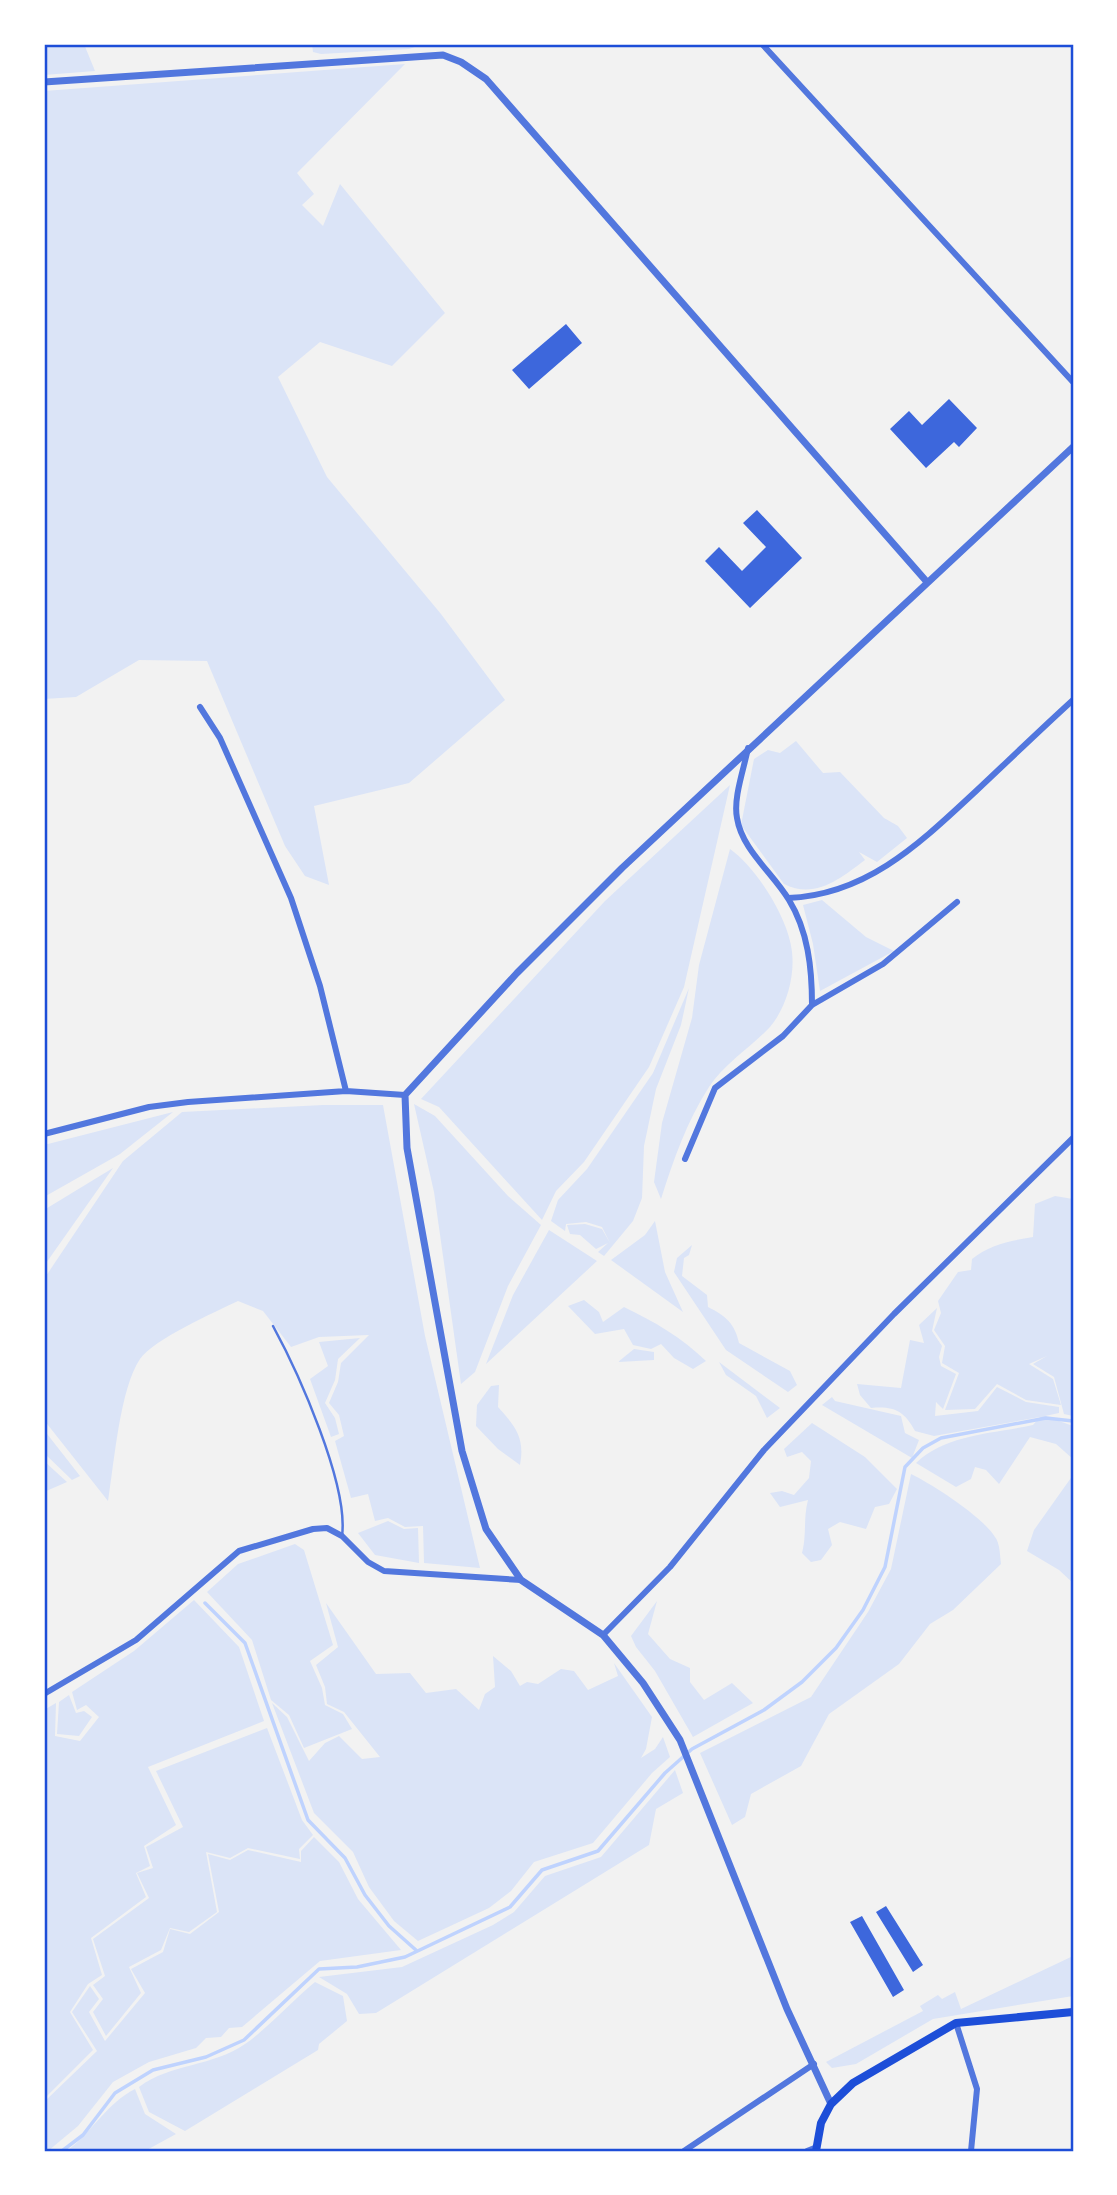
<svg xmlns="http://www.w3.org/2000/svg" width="1117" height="2195" font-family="'Source Sans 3',sans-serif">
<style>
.green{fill:#dbe4f7}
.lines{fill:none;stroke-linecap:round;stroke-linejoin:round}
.stream{stroke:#bfd3fe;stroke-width:3.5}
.building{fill:#3d67dc}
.service{stroke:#5277de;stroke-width:2.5}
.minor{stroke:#5277de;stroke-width:6}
.tertiary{stroke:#5277de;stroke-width:7}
.secondary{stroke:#1d4ed8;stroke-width:8}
.neatline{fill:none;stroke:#1d4ed8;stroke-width:2.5}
</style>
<rect width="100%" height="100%" fill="#f2f2f2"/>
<!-- green -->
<path class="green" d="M44,44H84L95,71L44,75Z
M312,44H424L409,49L321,54L313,52Z
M405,64L297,173L314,194L302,205L323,226L340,184L445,313L392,366L320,342L278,377L327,477L441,614L505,700L409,783L314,806L329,885L305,876L285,846L207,661L139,660L76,697L44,699V91Z
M796,741L823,773L840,772L884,818L898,826L907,838L877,862L859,852L865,860C841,878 815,900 784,884L741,825L754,759L768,750L780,753Z
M730,785L684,987L649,1067L584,1162L556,1191L542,1220L439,1107L421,1099L605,901Z
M730,849C756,867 789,919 792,952C795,977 786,1008 770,1027C751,1047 724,1064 709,1087C687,1121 673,1161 661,1199L654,1182L662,1123L692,1018L699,965Z
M822,900L866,937L894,951L820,991L813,944L803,905Z
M689,988L681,1025L656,1089L644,1146L642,1198L633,1221L604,1256L598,1252L608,1243L596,1249L580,1235L570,1234L567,1225L585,1224L602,1229L610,1243L602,1227L586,1222L566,1224L565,1231L551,1221L558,1200L587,1169L653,1073Z
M414,1104L435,1116L508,1196L541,1225L508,1286L475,1372L461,1384L434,1192Z
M323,1105H383L425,1336L480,1568L424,1563L423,1526L405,1527L388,1518L375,1521L368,1494L351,1498L335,1441L344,1436L339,1415L329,1403L338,1382L341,1363L369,1335L319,1337L291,1347L263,1311L238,1301C215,1312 154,1339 140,1359C120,1388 114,1464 108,1501L44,1420V1279L123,1161L182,1112Z
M173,1112L120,1154L44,1197V1145Z
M113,1168L44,1266V1210Z
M1055,1196L1073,1199V1416L1064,1414L1054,1377L1033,1364L1047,1356L1049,1349L1047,1356L1029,1364L1053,1379L1061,1405L1026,1400L997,1384L975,1409L945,1410L959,1373L942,1363L945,1346L934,1330L941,1313L938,1301L958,1272L971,1270L972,1259C991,1244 1010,1241 1033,1237L1035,1204Z
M655,1221L665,1272L683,1312L611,1260L645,1235Z
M549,1230L597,1261L486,1364L513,1295Z
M692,1245L689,1255L684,1258L682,1276L707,1295L708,1307C726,1316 735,1324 739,1343L790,1371L797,1385L788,1392L726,1350L674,1272L677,1258Z
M584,1300L599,1312L603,1322L624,1307C655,1322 681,1337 706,1361L693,1369L674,1358L661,1344L651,1349L633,1345L624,1329L595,1334L568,1306Z
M937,1308L932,1331L942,1346L939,1357L941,1366L956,1374L943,1409L936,1402L935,1416L978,1411L997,1387L1026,1402L1059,1407V1413L1045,1416L1073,1426V1459L1056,1444L1030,1437L999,1484L986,1470L975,1467L971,1479L956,1487L916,1463C946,1434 993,1434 1033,1425L1040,1417L934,1436L915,1431C904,1410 893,1406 871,1408L860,1395L857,1384L901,1388L910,1340L924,1343L919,1325Z
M360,1338L338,1359L335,1380L325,1403L335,1418L339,1434L331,1437L310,1379L328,1366L319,1342Z
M634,1349L654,1352V1360L618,1362Z
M719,1362L780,1408L767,1418L756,1396L726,1375Z
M499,1385L498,1407C516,1427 525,1438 520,1465L498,1449L476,1426L477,1405L491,1386Z
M832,1397L835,1401L901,1416L905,1433L919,1440L912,1458L822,1405Z
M812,1423L865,1457L897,1489L889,1504L875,1507L866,1529L840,1522L828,1529L832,1545L821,1560L811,1562L802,1553C807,1534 803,1519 808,1500L780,1507L770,1493L782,1491L794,1495L809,1478L811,1461L802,1452L787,1457L784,1449Z
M44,1430L80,1476L72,1480L44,1453Z
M44,1461L67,1482L44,1492Z
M911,1474C932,1484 983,1517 995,1537C1000,1543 1000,1556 1001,1564L953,1610L930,1624L899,1664L829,1714L801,1766L751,1794L745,1817L732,1825L700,1753L811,1697L868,1612L891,1569Z
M1073,1475V1583L1059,1570L1027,1551L1034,1530Z
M388,1521L404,1529L418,1528L419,1563L375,1555L358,1533Z
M295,1544L304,1550L333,1645L310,1661L322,1688L325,1705L343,1714L352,1729L304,1748L289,1715L271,1700L252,1640L207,1592L238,1564Z
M194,1600L239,1647L264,1721L148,1767L176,1825L144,1846L150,1866L136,1873L146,1897L91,1938L102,1975L88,1984L70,2012L93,2050L44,2099V1710L56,1703L55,1736L80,1741L99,1717L86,1705L77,1710L72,1692L134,1651Z
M657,1601L648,1634L670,1659L690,1668V1682L704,1700L732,1683L753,1703L693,1737L655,1671L636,1647L631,1636Z
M326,1603L376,1674L410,1673L426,1693L456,1689L479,1710L485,1694L495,1687L493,1656L511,1671L520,1686L527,1682L538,1684L561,1669L574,1671L588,1690L618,1676L614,1663L652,1717L646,1749L641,1758L655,1749L663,1737L670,1757L652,1773L593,1843L534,1862L511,1891L489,1908L418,1941L394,1921L369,1887L353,1852L314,1813L272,1703L287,1717L309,1761L325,1743L339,1736L362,1759L380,1757L344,1712L327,1704L325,1687L316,1665L338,1647Z
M69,1695L76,1713L84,1711L92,1717L79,1736L57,1734L59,1702Z
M267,1728L302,1820L313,1835L299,1849L300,1859L248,1848L230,1858L206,1852L217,1912L189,1932L170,1928L161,1950L129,1967L141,1993L106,2036L93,2012L103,1999L93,1985L105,1976L93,1939L149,1898L137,1873L153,1868L146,1847L183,1827L156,1771Z
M675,1770L683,1793L656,1809L649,1845L376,2013L359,2014L347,1994L319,1977L402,1967L493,1925L514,1912L545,1876L601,1857Z
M314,1837L339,1862L358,1899L401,1950L320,1961L242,2027L229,2028L221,2037L206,2038L196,2048L149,2062L113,2082L78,2126L48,2151H44V2102L97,2051L72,2012L90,1986L99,1999L89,2012L105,2041L145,1993L131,1969L163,1952L170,1929L190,1934L219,1912L208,1854L230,1860L248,1850L301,1862V1851Z
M1073,1956V1996L933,2019L856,2064L832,2068L826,2062L923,2011L920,2006L938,1995L942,1999L955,1992L961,2009Z
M315,1982L343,1996L347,2021L319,2044L318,2050L185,2131L149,2112L139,2087C171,2063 212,2067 245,2044C267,2029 293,2000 315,1982Z
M135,2089L145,2114L176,2134L145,2151H67C92,2132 107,2103 135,2089Z"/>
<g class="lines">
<!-- stream -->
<path class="stream" d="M205,1603L245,1643L308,1820L345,1858L365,1895L389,1926L417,1951
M62,2151L83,2135L115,2093L153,2070L206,2057L244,2040L319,1969L357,1967L405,1957L510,1907L542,1870L598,1851L665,1773L692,1749L764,1710L802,1682L836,1648L863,1610L885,1567L905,1467L923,1448L941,1438L1046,1418L1073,1421"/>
</g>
<!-- building -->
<path class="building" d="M566,324L582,343L529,389L512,370Z
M949,399L977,428L959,447L954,442L926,468L890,429L909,411L922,425Z
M757,510L802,558L750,608L705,561L719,547L742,571L766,547L743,523Z
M886,1906L923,1965L913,1972L876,1912Z
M862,1916L904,1990L893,1997L850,1922Z"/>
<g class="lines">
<!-- service -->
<path class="service" d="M273,1326C298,1372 349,1485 342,1536"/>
<!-- minor -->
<path class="minor" d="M762,44L1073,382
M200,707L220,738L291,898L320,986L346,1091
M748,748C744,769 733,798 737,818C742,850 773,873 789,900C808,931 812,968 812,1005
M788,898C867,895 920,843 975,792C1008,761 1040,730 1073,700
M44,1134L149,1107L188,1102L346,1091L405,1095
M685,1159L715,1088L783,1036L812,1005L883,964L957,902
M603,1635L670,1567L764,1450L894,1314L1073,1138
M44,1694L136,1640L239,1551L313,1529L327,1528L342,1536L368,1562L384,1571L521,1580
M956,2023L977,2089L971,2151
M684,2151L814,2064
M807,2151L817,2147"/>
<!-- tertiary -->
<path class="tertiary" d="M44,82L443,55L461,62L486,79L927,582
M831,2104L787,2009L680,1740L643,1683L603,1635L521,1580L486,1529L462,1451L407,1148L405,1095L517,973L622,868L1073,447"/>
<!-- secondary -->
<path class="secondary" d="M816,2151L821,2123L831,2104L853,2083L956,2023L1073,2012"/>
</g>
<!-- border -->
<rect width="1117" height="2195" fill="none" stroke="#ffffff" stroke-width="91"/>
<rect x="46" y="46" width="1026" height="2104" class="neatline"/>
</svg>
